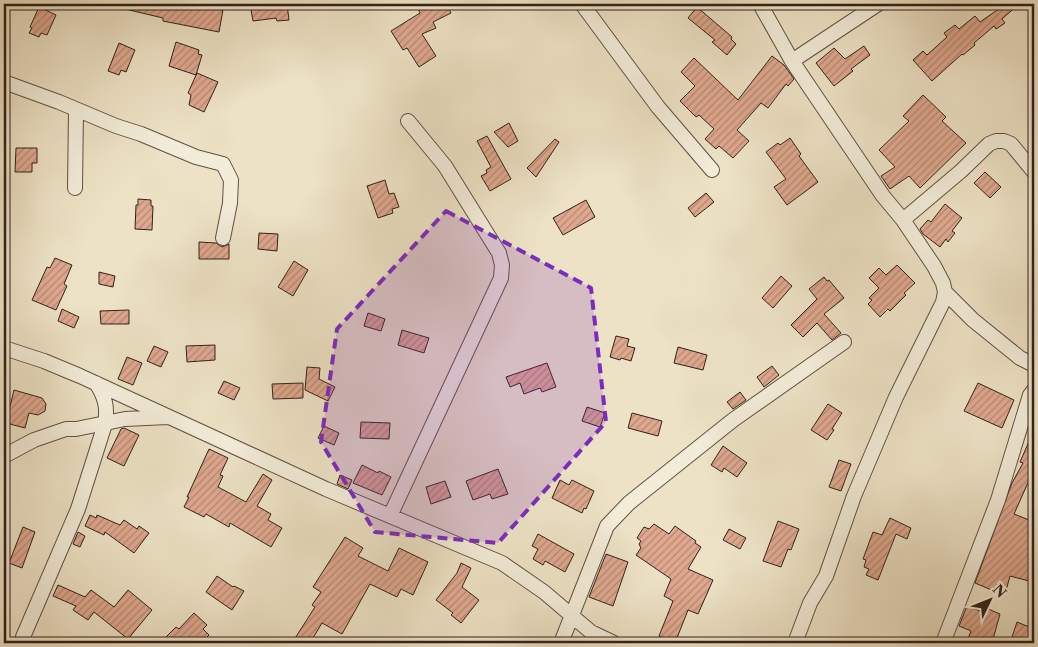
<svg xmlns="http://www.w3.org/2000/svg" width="1038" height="647" font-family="'Libre Caslon Text',serif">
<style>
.building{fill:url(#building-hatch);stroke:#31211a}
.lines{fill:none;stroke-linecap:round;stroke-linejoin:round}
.street-casing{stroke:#605145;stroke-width:16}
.street{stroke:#f3ecd9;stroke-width:14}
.marked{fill:#7b2cbf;fill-opacity:0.2;stroke:#7b2cbf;stroke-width:4;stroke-dasharray:10 6;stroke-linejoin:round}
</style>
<defs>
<pattern id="building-hatch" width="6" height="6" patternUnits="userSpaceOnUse" patternTransform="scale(1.25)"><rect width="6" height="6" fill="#dfa88f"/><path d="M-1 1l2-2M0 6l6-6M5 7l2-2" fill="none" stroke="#b58874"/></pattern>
</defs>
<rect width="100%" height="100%" fill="#ede2c5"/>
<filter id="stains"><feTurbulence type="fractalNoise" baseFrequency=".004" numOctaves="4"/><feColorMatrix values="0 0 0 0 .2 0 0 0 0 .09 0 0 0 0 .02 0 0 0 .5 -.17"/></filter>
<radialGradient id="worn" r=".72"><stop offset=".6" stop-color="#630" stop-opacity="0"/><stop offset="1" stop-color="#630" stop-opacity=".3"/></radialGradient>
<!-- building -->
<path class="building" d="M122,4H199L209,6V4H224L219,32L163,21V18L121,8Z
M250,4H287L289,20L277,21L276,18L253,21Z
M416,4H446L451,13L433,22L436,28L422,34L436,56L419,67L407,48L403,50L391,31L420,13Z
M1006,4H1019L1002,19L1005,23L996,29L994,26L974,43L975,45L963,55L962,54L932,81L913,60L923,51L927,55L947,37L944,33L955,25L959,29L975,16L980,22Z
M39,7L56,15L47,35L41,33L39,37L29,33L32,28L30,27Z
M697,7L732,37L731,39L736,44L727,55L712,42L715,40L688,18Z
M176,42L199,50L198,54L202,55L196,75L169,66Z
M119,43L135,50L126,72L121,70L119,75L108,71Z
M864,46L870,55L851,69L853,71L834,86L816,63L834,48L845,59Z
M772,56L784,65L794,79L788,86L786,84L768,108L761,103L737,130L749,141L733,158L719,146L716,149L705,139L714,129L699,115L696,117L680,101L695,86L681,72L694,58L738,100Z
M197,73L218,82L204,112L189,105L191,95L188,93Z
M923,95L946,117L942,121L966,143L920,188L909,176L890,189L881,176L895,167L879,150L909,121L903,116Z
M509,123L518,141L508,147L494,132Z
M487,136L511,179L490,191L481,176L487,173L486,170L491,167L477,141Z
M790,138L801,154L799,156L818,182L787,205L774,187L786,179L766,152L778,143L780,145Z
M555,139L559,142L536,177L527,168Z
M16,148H37V163H32V172H15Z
M985,172L1001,187L990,198L974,183Z
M385,180L389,194L394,193L399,207L392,209L393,213L378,218L367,186Z
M706,193L714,202L695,217L688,208Z
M138,199L151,200V206H153L152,230L135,229L136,205H138Z
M586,200L595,217L563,235L553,218Z
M945,204L962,218L952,231L955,233L948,242L946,239L940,247L923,234L920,229L928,220L931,222Z
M259,233L278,234L277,251L258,249Z
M199,242L216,243L222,247L229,244V259H199Z
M55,258L72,265L64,284L67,286L56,310L32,300L47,267L50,268Z
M294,261L308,270L293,296L278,287Z
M897,265L915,283L904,293L906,295L890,311L888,309L880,317L868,304L872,300L869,298L879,288L869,278L879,268L886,275Z
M99,272L115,276L113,287L99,284Z
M781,276L792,286L773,308L762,298Z
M824,277L827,281L829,280L844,298L824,314L841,333L832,340L817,323L803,337L791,325L817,299L809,289Z
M62,309L79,317L74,328L58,321Z
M129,310V324H101L100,311Z
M368,313L385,319L381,331L364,326Z
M402,330L429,338L424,353L398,345Z
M616,336L629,339L627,346L635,348L631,361L621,358L620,360L610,357Z
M215,345V360L187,362L186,346Z
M154,346L168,352L161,367L147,361Z
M678,347L707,355L703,370L674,363Z
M127,357L142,363L133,385L118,379Z
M547,363L556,387L542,392L540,388L524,394L520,383L510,387L506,377Z
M772,366L779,375L764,387L757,377Z
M307,367L320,368L319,379L335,387L328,401L305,390Z
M224,381L240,388L234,400L218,393Z
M303,383V398L273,399L272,384Z
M978,383L1014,400L1002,428L964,411Z
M14,390L42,398L46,404L45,411L38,415L29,413L25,428L6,423Z
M740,392L746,400L733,409L727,402Z
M828,404L842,413L832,429L834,430L827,440L811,430Z
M587,407L605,413L600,427L582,421Z
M632,413L662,421L658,436L628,428Z
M361,422L390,423L389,439L360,438Z
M324,426L339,433L334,445L318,438Z
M124,428L139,435L124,466L107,458L121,429Z
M1034,430V477L1031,476L1014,514L1034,522V561L1029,581L1010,576L1006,591L995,588L994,591L975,583L1012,483L1023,463L1020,462Z
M723,446L747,463L737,477L724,468L722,472L711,465Z
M209,449L228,458L220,475L223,476L218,487L246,502L263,474L272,480L257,506L271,514L268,520L282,528L271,547L230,523L229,527L206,514L204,517L184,507L189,497H187Z
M839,460L851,464L841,491L829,487Z
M362,465L378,473L379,471L391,477L382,495L353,483Z
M498,469L508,494L492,499L490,494L473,500L466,481Z
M340,475L352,480L348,489L337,484Z
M560,480L569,485L572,480L594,491L586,509L584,508L582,513L552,498Z
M445,481L451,497L431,504L426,487Z
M90,515L96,518L97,515L120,525L124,520L137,529L139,526L149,533L134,553L105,532L104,535L85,526Z
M890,518L911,528L907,539L896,534L878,580L866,575L869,569L864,567L866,560L863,559L873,532L882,535Z
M778,521L799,529L791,550L788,549L781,567L763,561Z
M654,524L669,534L675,526L696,541L695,543L701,547L688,569L713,580L698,614L688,610L675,643L659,636L673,601L664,596L671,579L636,555L641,548L639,544L641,541L637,538L644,527L649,529Z
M23,527L35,532L22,568L9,563Z
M729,529L746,538L740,549L723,540Z
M78,532L85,536L80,547L73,544Z
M538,534L574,554L565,572L545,561L543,565L533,559L538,549L532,546Z
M345,537L363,548L358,556L388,571L399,548L428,562L413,595L401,589L397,597L370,584L342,634L322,623L310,643H292L315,607L312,605L321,592L313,587Z
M606,554L628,562L613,606L589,597Z
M461,563L471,568L462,587L479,600L461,623L451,615L453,613L436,600L457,573Z
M217,576L233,587L234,586L244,591L232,610L206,592Z
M58,585L85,597L91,590L114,607L128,590L152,610L128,639L94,612L88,620L73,610L76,606L53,596Z
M967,606L980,611L981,606L1000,614L992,643H974L967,641L971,631L959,626Z
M194,613L207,625L203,629L209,635L201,643H171L165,638L176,627L179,629Z
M1017,622L1034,629V643H1010Z"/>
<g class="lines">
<defs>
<path id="street" d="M582,4L658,107L712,170
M760,4L792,61L883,196L903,220L934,266L943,283L945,292L943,302L896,397L854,496L826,576L810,603L795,643
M792,61L878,4
M4,82L59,102L116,126L141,134L196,157L223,164L231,180L230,203L223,238
M75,188L76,110
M903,220L961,171L989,144L996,141H1004L1011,144L1034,172
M945,292L973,320L1020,358L1034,365
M4,348L44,361L80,376L326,489L502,563L544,592L591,632L614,643
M4,456L34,440L66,429H76L125,419L168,417
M390,516L501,278L502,265L499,253L445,166L408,121
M23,637L78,509L105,424C108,407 105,397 96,383
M561,643L607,526L629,503L733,420L844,342
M943,643L998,500L1030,395L1034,390"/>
</defs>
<!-- street casing -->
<use href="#street" class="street-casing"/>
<!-- street -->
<use href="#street" class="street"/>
</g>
<!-- marked area -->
<path class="marked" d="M446,211L591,288L606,422L498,543L375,532L321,442L337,329Z"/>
<!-- margin -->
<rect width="1038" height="647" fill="none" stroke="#ede2c5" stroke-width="20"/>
<rect x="5" y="5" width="1028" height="637" fill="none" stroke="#31211a" stroke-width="2.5"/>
<rect x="10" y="10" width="1018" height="627" fill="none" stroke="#31211a"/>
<!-- north arrow -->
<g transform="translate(990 600) rotate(47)" stroke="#f3ecd9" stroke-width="4" paint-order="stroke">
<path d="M0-4L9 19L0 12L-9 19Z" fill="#31211a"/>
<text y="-8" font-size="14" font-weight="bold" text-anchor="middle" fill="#31211a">N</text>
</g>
<rect width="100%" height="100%" filter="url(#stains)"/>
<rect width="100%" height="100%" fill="url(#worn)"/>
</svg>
